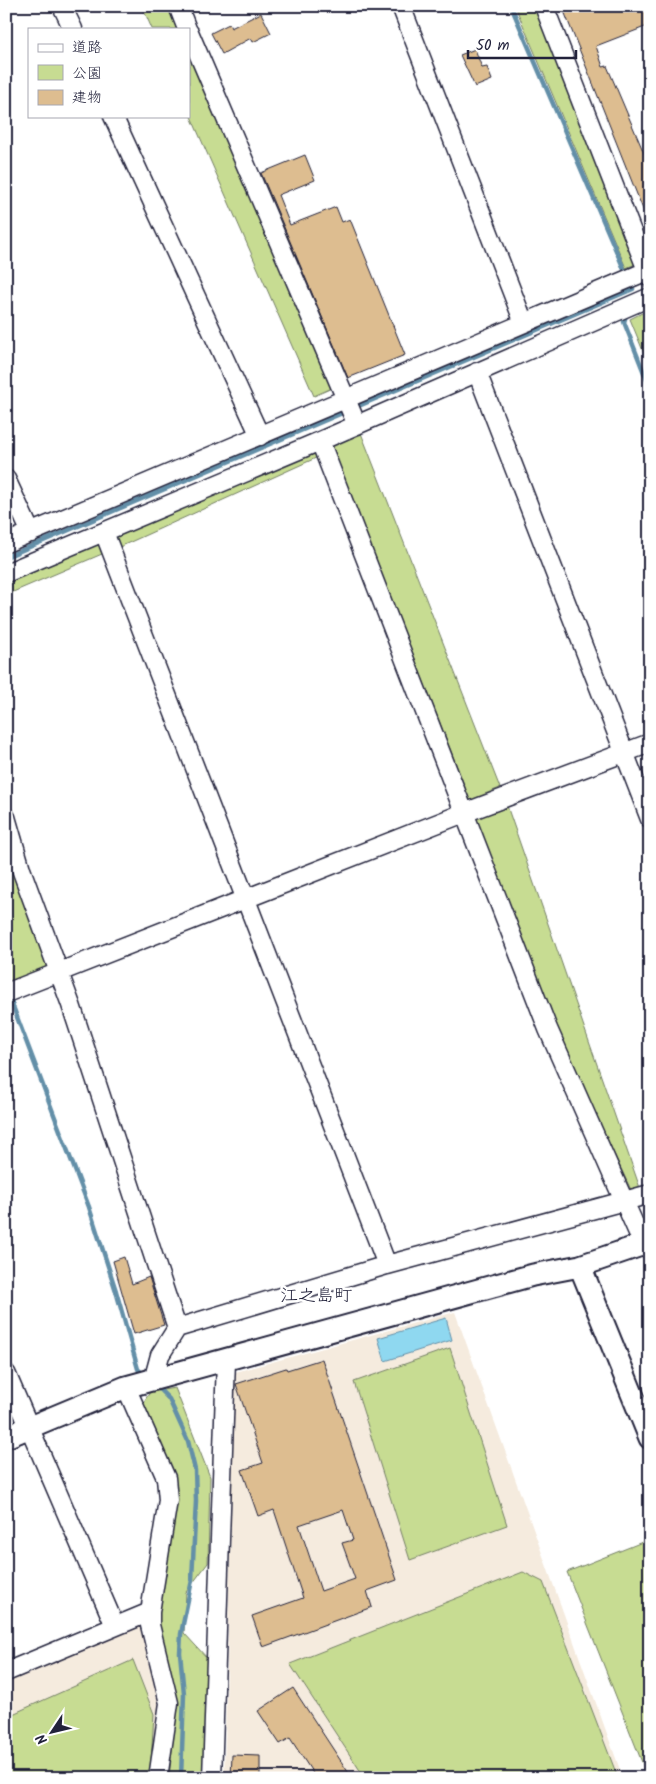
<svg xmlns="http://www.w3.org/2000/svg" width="656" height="1784" font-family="Kalam,'Klee One',sans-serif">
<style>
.built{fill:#f5ebde}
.green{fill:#c7dc92;stroke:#747f66}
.water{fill:#8fd8f0;stroke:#638fa8}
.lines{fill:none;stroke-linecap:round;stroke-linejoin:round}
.stream{stroke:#638fa8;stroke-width:4.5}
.building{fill:#ddbd90;stroke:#22223b;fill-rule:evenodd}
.minor-casing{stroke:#22223b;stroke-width:21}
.tertiary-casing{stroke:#22223b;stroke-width:25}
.minor{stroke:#fff;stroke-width:18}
.tertiary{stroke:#fff;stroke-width:21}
.labels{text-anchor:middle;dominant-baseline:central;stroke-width:5;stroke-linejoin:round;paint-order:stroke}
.neighbourhood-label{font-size:18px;fill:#22223b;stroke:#fff}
</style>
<rect width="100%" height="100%" fill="#fff"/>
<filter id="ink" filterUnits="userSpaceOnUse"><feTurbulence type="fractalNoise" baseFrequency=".02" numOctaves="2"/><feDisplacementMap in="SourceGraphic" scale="10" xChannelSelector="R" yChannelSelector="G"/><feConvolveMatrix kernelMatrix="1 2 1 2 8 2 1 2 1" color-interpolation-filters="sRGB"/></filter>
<g filter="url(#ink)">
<!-- built -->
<path class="built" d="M455,1312L623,1778H224L235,1372Z
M140,1623L161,1706L152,1778H6V1679Z"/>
<!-- green -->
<path class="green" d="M142,6H171L181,29H152Z
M515,6H535L638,263L626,268Z
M189,48L332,388L314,396L189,112Z
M650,309V368L630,319Z
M361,433L500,788L470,800L331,445Z
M315,449L318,457L115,549V533Z
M97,539L102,554L6,595V577Z
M507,806L640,1188L631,1190L554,1026L476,818Z
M6,835L49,960L48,969L10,985L6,974Z
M450,1348L507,1525L410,1560L354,1382Z
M175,1388L210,1477L208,1563L186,1592L184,1633L208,1659L203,1778H169L177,1702L158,1619L175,1480L143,1403L150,1392Z
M650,1539V1774L647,1775L567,1572Z
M523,1572L543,1582L618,1778H365L290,1664Z
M133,1660L154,1714L150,1778H6V1717Z"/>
<!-- water -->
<path class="water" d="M446,1318L452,1340L385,1361L378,1338Z"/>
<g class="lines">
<!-- stream -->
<path class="stream" d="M511,6L627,276
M627,312L624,322L650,388
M354,408L633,289
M6,557L347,411
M9,996L89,1207L116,1291L138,1369L145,1376
M156,1386L169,1399L188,1441L195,1470L196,1501L192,1580L181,1634L180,1653L184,1694L181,1778"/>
</g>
<!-- building -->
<path class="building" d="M562,6H650V25L596,46L603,67L607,66L650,167V227Z
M261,13L271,33L253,42L251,38L222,54L211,33L229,24L231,28Z
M475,49L482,68L487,67L492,80L475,87L460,55Z
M305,155L315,180L278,195L290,225L336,207L342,222L350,219L405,355L348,378L261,173Z
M124,1257L132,1284L149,1277L164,1325L134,1334L113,1261Z
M322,1359L397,1580L367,1591L372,1607L263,1647L252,1616L303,1598L274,1510L258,1516L242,1470L263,1463L236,1384L286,1368L287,1370ZM343,1510L353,1540L342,1543L355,1579L321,1591L299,1525Z
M293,1688L352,1778H316L290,1738L280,1744L258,1711Z
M232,1755L260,1756V1778H231Z"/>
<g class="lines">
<defs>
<path id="minor" d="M62,6L73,29
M178,6L187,29
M401,6L524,323
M544,6L650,278
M189,32L357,425
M113,116L260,436
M477,372L650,819
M320,441L548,1029L643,1244
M6,479L31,533
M104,532L387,1265
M6,543L647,271
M6,573L320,441L650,297
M6,817L21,869L71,1005L177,1328L160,1355L153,1381
M6,993L464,813L650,743
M177,1328L387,1265L650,1194
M6,1373L115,1626
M150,1612V1625L169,1703L158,1778
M6,1672L150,1612L168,1500L166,1478L126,1387
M212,1778L226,1360"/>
<path id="tertiary" d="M580,1266L650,1438
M6,1437L126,1387L533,1275L580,1266L650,1242"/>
</defs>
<!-- minor casing -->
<use href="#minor" class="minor-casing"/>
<!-- tertiary casing -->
<use href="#tertiary" class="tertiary-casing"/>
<!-- minor -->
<use href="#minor" class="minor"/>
<!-- tertiary -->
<use href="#tertiary" class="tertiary"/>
</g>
</g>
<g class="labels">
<!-- neighbourhood labels -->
<g class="neighbourhood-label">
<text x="316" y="1296">江之島町</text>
</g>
</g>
<!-- margin -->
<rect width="656" height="1784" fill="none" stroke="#fff" stroke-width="25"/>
<rect x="12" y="12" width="631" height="1759" fill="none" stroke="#22223b" stroke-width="2" filter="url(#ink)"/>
<!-- legend -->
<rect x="28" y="28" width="162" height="90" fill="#ffffff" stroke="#a7a7b1"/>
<rect x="38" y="44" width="25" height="8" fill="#ffffff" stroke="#a7a7b1"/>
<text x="72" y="52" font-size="15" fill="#22223b">道路</text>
<rect x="38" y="65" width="25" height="15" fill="#c7dc92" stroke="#a7a7b1"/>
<text x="72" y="78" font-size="15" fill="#22223b">公園</text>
<rect x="38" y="90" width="25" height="15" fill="#ddbd90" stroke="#a7a7b1"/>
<text x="72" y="102" font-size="15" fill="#22223b">建物</text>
<!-- north arrow -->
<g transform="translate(52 1732) rotate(235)" stroke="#ffffff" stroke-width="4" paint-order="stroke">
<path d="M0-4L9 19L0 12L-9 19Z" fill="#22223b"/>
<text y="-8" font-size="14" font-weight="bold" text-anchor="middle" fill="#22223b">N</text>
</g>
<!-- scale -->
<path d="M468 50v8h108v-8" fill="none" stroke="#22223b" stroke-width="2.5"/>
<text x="476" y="50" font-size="15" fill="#22223b" stroke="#ffffff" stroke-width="4" paint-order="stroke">50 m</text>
</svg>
